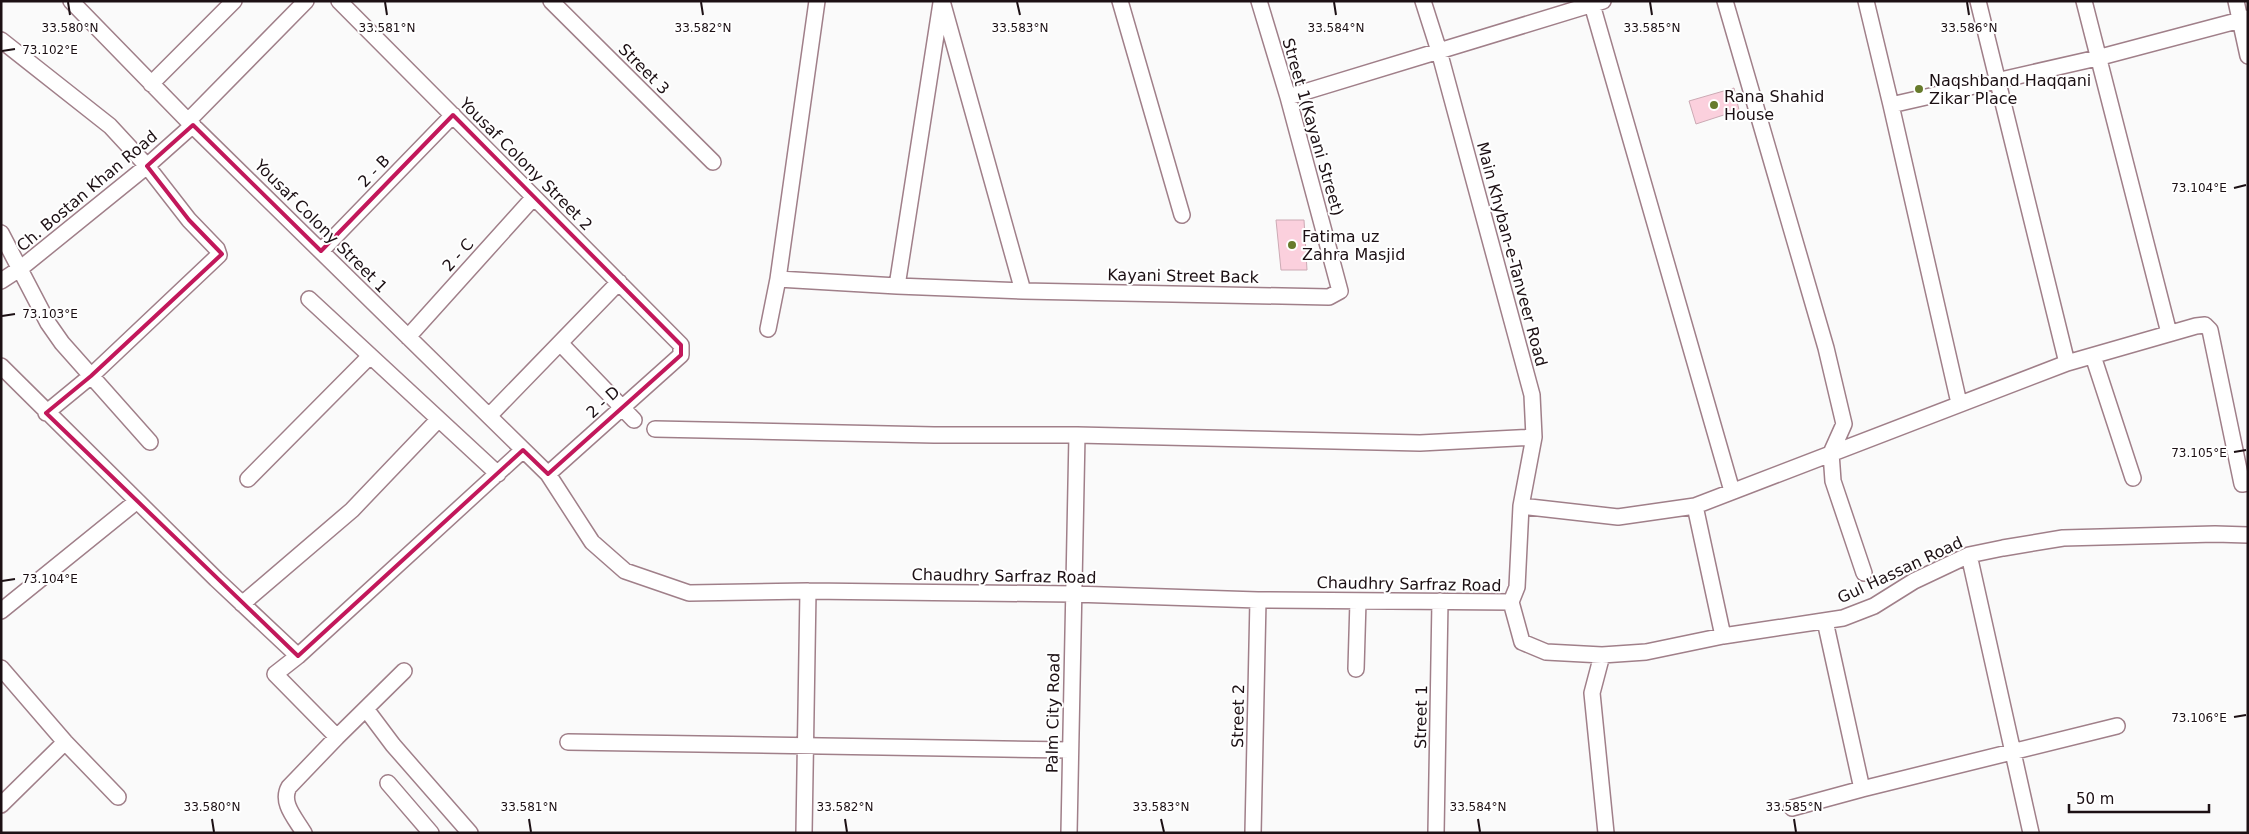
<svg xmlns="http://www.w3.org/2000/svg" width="2249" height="834" font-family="'DejaVu Sans',sans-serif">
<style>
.building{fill:#fbd0dd;stroke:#ccaab4}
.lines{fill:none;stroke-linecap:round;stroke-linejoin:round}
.street-casing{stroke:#a07f89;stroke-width:18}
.street{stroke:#fff;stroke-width:15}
.marked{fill:none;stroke:#c2185b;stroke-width:4;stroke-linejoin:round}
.ticks{fill:none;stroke:#1c1014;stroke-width:2}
.poi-dot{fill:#677b2c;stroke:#fff;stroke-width:2}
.labels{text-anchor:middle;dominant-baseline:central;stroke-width:4;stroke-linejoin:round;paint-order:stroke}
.street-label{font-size:16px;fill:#1c1014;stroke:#fff}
.poi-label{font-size:16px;fill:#1c1014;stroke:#fff;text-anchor:start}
.ticks-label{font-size:12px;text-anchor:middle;fill:#1c1014;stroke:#fff;stroke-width:4;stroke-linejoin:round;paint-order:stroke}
</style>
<rect width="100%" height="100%" fill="#fafafa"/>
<!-- building -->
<path class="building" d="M1734,88L1739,110L1696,124L1689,101Z
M1276,220H1304L1307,270H1281Z"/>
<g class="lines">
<defs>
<path id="street" d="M71,1L188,121L548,474L592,542L625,571L689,593L808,591L1073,594L1258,600L1511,602
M339,1L681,345V355L548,474
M551,1L713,162
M1120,1L1182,215
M1423,1L1439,51L1532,395L1534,437L1521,506L1517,587L1511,602
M1591,1L1732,491
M1725,1L1826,348L1844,424L1831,453L1833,481L1864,573
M1866,1L1891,105L1959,403
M1978,1L2067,363
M2084,1L2169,333
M2236,1L2248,56
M1,40L110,126L147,166L189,220L217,249L219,255L91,376L46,413
M151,84L234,1
M1288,97L1603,1
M1891,105L2097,58L2248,18
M188,121L306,1
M1,233L48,323L62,343L150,442
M321,251L453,115
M778,279L897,286L1023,291L942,1
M1,281L21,268L147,166L193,125
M897,286L941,3
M1023,291L1329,297L1340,291L1288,97L1259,1
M309,299L498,474
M768,329L778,279L817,1
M408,337L534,197
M561,344L634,420
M2093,356L2133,478
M1,366L216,579L298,656
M489,416L619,282
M655,429L934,435H1077L1420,443L1534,437
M248,479L370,356
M1521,506L1618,517L1695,506L2067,363L2196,326L2205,325L2210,330L2242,484L2248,483
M1695,506L1723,636
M1969,555L2031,833
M1511,602L1522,642L1546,652L1602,655L1646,652L1723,636L1843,618L1874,606L1914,581L1969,555L2003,548L2063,538L2215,534L2248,535
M242,604L352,510L436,422
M1,611L137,501
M1602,655L1592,693L1606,833
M1,668L65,742L118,797
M1356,669L1358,601
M366,709L393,745L470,833
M337,737L275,674L298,656L523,450
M568,742L1070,750
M388,783L431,833
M1862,789L2117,726
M1,805L65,742
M1792,808L1862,789L1825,621
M304,833C296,819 280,803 289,787L337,737L404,671
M804,833L808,591
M1069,833L1077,435
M1253,833L1258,600
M1436,833L1440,601"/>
</defs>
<!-- street casing -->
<use href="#street" class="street-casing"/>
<!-- street -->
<use href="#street" class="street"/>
</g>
<!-- marked area -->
<path class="marked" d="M453,115L681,345V355L548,474L523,450L298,656L46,413L91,376L222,254L189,220L147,166L193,125L321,251Z"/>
<!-- ticks -->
<path class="ticks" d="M68,2L70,15M385,2L387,15M701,2L703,15M1017,2L1020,15M1334,2L1336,15M1650,2L1652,15M1967,2L1969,15M2,51L15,49M2234,188L2246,185M2,316L15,314M2234,452L2246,450M2,581L15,579M2234,717L2246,715M212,819L214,832M529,819L531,832M845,819L847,832M1161,819L1164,832M1478,819L1480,832M1794,819L1796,832"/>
<!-- markers -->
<g class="poi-dot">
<circle cx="1919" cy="89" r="5"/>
<circle cx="1714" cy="105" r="5"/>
<circle cx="1292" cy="245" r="5"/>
</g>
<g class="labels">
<!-- street labels -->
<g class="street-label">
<text transform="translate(644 69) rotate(45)">Street 3</text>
<text transform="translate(1313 127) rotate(74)">Street 1(Kayani Street)</text>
<text transform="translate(526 164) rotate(45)">Yousaf Colony Street 2</text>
<text transform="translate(374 171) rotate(-46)">2 - B</text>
<text transform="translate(87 191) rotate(-40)">Ch. Bostan Khan Road</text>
<text transform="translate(321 226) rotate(45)">Yousaf Colony Street 1</text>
<text transform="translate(1512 254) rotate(75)">Main Khyban-e-Tanveer Road</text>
<text transform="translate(458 255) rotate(-48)">2 - C</text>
<text transform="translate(1183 276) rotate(1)">Kayani Street Back</text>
<text transform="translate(603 402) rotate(-42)">2 - D</text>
<text transform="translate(1900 570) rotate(-25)">Gul Hassan Road</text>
<text transform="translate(1004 576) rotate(1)">Chaudhry Sarfraz Road</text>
<text transform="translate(1409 584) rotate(1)">Chaudhry Sarfraz Road</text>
<text transform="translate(1053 713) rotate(-89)">Palm City Road</text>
<text transform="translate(1238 716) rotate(-89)">Street 2</text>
<text transform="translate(1421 717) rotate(-89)">Street 1</text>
</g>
<!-- poi labels -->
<g class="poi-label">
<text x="1929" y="80">Naqshband Haqqani<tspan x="1929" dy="18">Zikar Place</tspan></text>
<text x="1724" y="96">Rana Shahid<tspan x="1724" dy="18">House</tspan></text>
<text x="1302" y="236">Fatima uz<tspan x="1302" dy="18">Zahra Masjid</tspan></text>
</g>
</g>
<g class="ticks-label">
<text x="70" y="32">33.580°N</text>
<text x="387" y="32">33.581°N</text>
<text x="703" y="32">33.582°N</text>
<text x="1020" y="32">33.583°N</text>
<text x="1336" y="32">33.584°N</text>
<text x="1652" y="32">33.585°N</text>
<text x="1969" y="32">33.586°N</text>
<text x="50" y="54">73.102°E</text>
<text x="2199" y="192">73.104°E</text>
<text x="50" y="318">73.103°E</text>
<text x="2199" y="457">73.105°E</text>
<text x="50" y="583">73.104°E</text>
<text x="2199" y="722">73.106°E</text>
<text x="212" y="811">33.580°N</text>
<text x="529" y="811">33.581°N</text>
<text x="845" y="811">33.582°N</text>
<text x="1161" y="811">33.583°N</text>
<text x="1478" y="811">33.584°N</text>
<text x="1794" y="811">33.585°N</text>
</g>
<!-- border -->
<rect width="2249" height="834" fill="none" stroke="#1c1014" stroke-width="5"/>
<!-- scale -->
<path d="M2069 804v8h140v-8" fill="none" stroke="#1c1014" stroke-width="2.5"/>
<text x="2076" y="804" font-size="15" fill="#1c1014" stroke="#ffffff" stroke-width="4" paint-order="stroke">50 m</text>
</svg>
